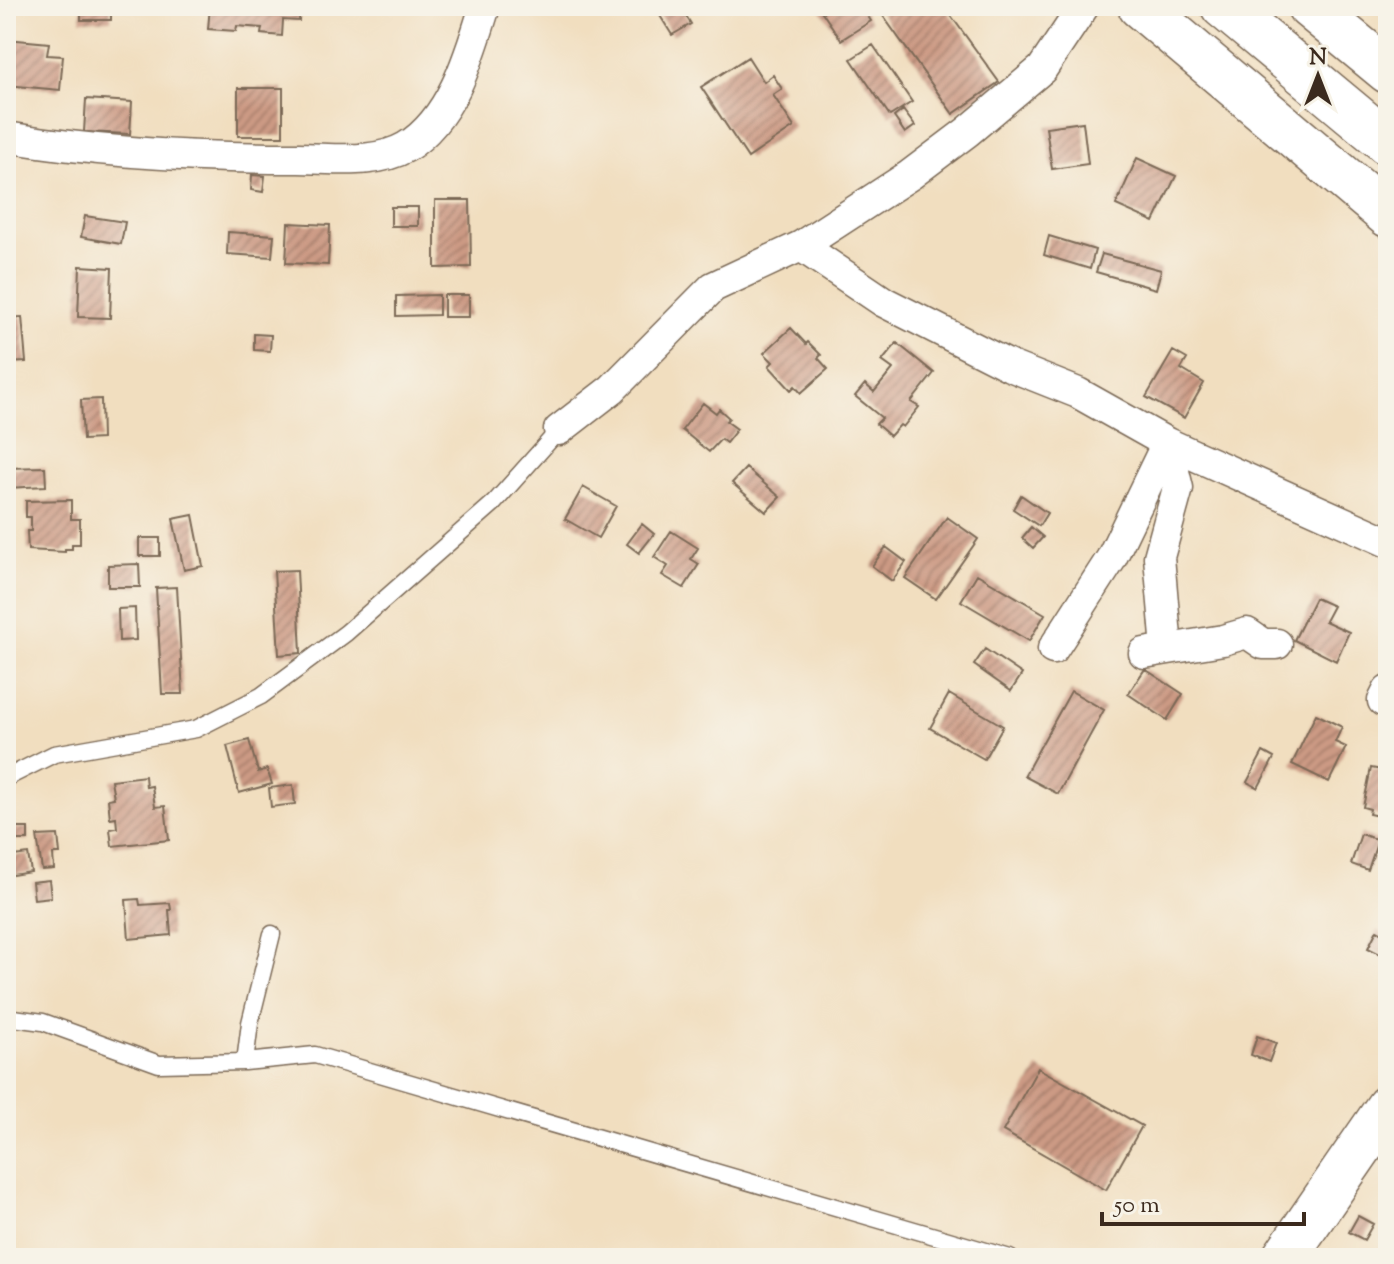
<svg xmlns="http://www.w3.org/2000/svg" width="1394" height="1264" font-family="'Sorts Mill Goudy',serif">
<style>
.building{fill:url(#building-hatch)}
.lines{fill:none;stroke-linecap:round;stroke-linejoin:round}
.lane-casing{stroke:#7b6956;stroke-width:19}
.street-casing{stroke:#7b6956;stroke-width:33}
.secondary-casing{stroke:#7b6956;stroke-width:47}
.primary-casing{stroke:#7b6956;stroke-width:47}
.lane{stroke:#fff;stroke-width:16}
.street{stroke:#fff;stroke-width:30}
.secondary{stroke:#fff;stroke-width:44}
.primary{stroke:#fff;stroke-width:44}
</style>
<defs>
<pattern id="building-hatch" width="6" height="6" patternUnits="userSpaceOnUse" patternTransform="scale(2)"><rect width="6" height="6" fill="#cc9a84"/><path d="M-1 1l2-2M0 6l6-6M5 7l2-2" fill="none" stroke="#a77e6b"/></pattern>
</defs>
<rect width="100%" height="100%" fill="#f7f3e8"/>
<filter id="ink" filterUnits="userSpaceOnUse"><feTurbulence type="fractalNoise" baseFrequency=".0125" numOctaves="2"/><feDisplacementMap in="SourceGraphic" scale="16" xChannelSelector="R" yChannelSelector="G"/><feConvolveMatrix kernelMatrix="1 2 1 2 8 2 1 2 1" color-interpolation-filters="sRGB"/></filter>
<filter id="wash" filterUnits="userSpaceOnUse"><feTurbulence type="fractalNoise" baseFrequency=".006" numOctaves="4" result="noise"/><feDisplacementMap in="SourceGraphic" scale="32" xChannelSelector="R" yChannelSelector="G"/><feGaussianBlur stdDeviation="1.8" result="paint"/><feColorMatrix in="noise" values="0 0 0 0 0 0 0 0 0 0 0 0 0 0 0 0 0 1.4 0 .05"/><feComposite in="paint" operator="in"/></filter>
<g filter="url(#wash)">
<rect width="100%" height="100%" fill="#f1debf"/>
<g id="blocks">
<!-- building -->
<path class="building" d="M81,6H111V20H81Z
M210,6H300L299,21L283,20L282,36L261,34L262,28L237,26L236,31L208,29Z
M654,6H680L691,24L672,35Z
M818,6H861L871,21L841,40Z
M876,6H944L999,82L953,114Z
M6,39L49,43L47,55L63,56L60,90L6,85Z
M873,45L912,102L890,116L851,59Z
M748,57L764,82L773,75L782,89L773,95L794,127L748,158L701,87Z
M238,88H283V136H238Z
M86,99L132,102L130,134L84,132Z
M903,110L915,126L905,133L894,117Z
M1083,122L1088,164L1052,169L1046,127Z
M1137,158L1176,176L1154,222L1116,205Z
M252,175L265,176L263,192L251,190Z
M435,200H470L471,267L435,268Z
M391,207H418V226H391Z
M85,216L125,222L121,244L81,237Z
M288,223L330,225L328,265L286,263Z
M228,232L274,235L272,257L227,254Z
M1049,236L1095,250L1090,269L1044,255Z
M1102,254L1161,270L1156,289L1096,272Z
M80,266L112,268L110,318L78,317Z
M439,295V315L396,316V296Z
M444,295H469V317H444Z
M22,317L26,362L6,363V318Z
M791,328L806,344L808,342L821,355L818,358L828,369L801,393L795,386L791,390L769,366L773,362L764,353Z
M254,334L271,335L270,351L254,350Z
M897,343L934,373L911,402L919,407L903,427L900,425L890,436L876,424L882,418L855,396L865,384L874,392L893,369L882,361Z
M1173,351L1187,359L1181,369L1204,383L1184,418L1146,397Z
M101,399L102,439L83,440L81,400Z
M703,403L716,413L719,409L729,418L726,421L737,429L726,443L721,439L709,452L682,430Z
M45,467L46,486L6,488V468Z
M746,468L780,497L766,512L732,483Z
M583,487L616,506L598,538L565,519Z
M1021,495L1047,513L1039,526L1013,509Z
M71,500V519H80V544H72V549H65V552L28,550L27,531H31V517H26V501Z
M193,515L203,566L184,570L173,519Z
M947,517L978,539L936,599L905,578Z
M642,524L654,534L639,553L627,544Z
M1031,527L1043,537L1033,548L1022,538Z
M671,531L698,548L691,559L699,564L684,588L662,575L668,566L654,557Z
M139,538H160V556H139Z
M886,547L906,562L892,581L872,566Z
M139,564L140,587H108V565Z
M297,570L301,653L279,655L274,571Z
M977,574L1045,614L1029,641L961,601Z
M177,587L183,694H162L156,588Z
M1315,598L1333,606L1325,621L1349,632L1336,661L1294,640Z
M135,608L136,640L119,641L118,609Z
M985,649L1022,674L1011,691L974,665Z
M1145,669L1183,694L1167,720L1128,694Z
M1071,691L1104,710L1058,794L1024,776Z
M949,694L1003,726L984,759L930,728Z
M1316,714L1342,727L1335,742L1346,747L1329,782L1292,764Z
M249,740L258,772L267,769L272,784L239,793L227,746Z
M1263,752L1274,758L1258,788L1247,782Z
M1371,768L1388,771V818L1369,814L1370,809L1363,807Z
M145,776L146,787L152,786L155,807L165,806L169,840L112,846L110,829L117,828L116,817L110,818L108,799L114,798L111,780Z
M293,785L295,804L271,807L269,788Z
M10,828H28V840H10Z
M1361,834L1378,840L1368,870L1351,864Z
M58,835L60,854H53L54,869L42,870L37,836Z
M28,854L31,872L6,876V857Z
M49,880L51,897L34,899L32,882Z
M139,899L140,905L170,903L171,910H169L171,935L129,939L126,900Z
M1377,930L1388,936V958L1368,948Z
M1257,1036L1276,1043L1269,1062L1251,1055Z
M1038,1068L1142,1126L1106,1190L1003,1131Z
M1358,1216L1373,1224L1364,1240L1349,1232Z"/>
</g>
</g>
<g filter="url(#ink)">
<use href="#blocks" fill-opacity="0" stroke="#7b6956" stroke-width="2"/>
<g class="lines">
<defs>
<path id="lane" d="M6,778L54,754L196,729L261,696L346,633L494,503L559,430
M6,1017L43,1022L159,1064L245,1062L315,1055L1010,1258
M245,1062L250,1023L272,934"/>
<path id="street" d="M6,137C102,153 200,158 298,158C332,158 375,165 406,147C452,119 470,55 485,6
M801,246L884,302L1010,366L1078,393L1167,443L1111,559L1053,649
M559,430L612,389L713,287L801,246L910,175L967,132L1042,69L1084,6
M1167,649L1159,557L1178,488L1167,443L1388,542
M1144,653L1223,640L1247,633L1263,644H1277
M1383,701L1388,691"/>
<path id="secondary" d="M1140,6L1388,215
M1309,6L1388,71
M1284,1258L1388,1107"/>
<path id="primary" d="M1223,6L1388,143"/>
</defs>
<!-- lane casing -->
<use href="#lane" class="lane-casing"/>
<!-- street casing -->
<use href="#street" class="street-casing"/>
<!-- secondary casing -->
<use href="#secondary" class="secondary-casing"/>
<!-- primary casing -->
<use href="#primary" class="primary-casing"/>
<!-- lane -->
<use href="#lane" class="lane"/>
<!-- street -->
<use href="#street" class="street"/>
<!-- secondary -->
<use href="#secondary" class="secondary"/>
<!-- primary -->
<use href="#primary" class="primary"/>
</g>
</g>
<!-- margin -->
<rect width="1394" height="1264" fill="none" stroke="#f7f3e8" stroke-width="32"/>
<!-- north arrow -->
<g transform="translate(1318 76)" stroke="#f7f3e8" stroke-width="6" paint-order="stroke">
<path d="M0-6L14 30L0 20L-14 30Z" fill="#3b2a1e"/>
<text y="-12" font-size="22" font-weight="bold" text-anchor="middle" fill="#3b2a1e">N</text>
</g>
<!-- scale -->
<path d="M1102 1212v12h202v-12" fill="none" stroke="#3b2a1e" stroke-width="4"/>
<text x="1114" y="1212" font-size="24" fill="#3b2a1e" stroke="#f7f3e8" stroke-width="6" paint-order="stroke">50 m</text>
</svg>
